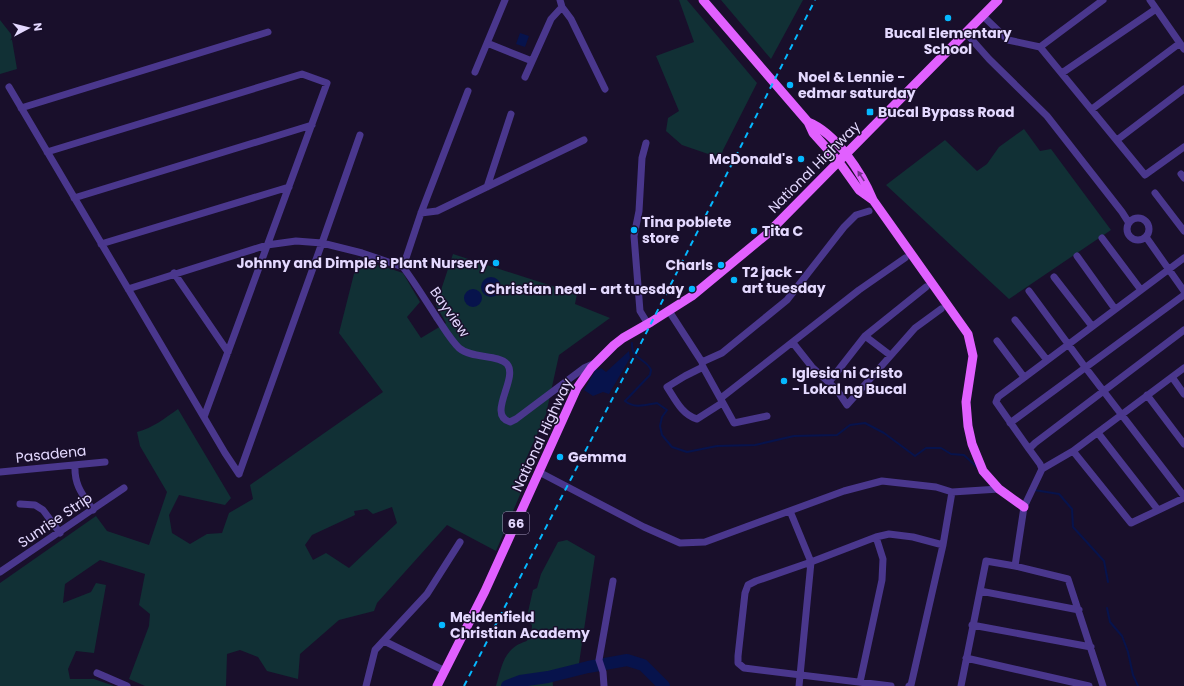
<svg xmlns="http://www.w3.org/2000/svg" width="1184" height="686" viewBox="0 0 1184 686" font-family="Poppins,sans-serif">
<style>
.green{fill:#113035;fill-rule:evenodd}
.water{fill:#07134c}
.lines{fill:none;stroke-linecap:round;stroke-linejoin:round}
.stream{stroke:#07134c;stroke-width:2}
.river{stroke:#07134c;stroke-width:12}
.minor{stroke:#4a378d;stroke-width:7}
.major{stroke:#e160ff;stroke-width:9}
.rail{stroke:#05b8ff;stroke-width:2;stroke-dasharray:6 5;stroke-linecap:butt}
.oneway{fill:#73338a}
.poi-dot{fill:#05b8ff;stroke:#190f2b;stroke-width:1.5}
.labels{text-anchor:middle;stroke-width:3;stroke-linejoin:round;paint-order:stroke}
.shield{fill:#190f2b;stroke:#a79cbf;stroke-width:1}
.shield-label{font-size:13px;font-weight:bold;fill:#e4d9ff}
.poi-label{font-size:14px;font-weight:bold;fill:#e4d9ff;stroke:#190f2b;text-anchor:start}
.street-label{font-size:14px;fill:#e4d9ff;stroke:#190f2b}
</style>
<rect width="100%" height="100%" fill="#190f2b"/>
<path class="green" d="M679,0H687L757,83L723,150L721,157H717L682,145L666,131L668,118L679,111L656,56L694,42Z
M721,0H803L771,59Z
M0,20L11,34L17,69L0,74Z
M1024,129L1040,151L1051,149L1111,230L1009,299L886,185L945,140L977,171L987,164L999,147Z
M453,254L577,294L575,304L610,318L559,355L546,414L515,484L522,490L496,551L447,525L377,603L374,611L339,620L300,654L298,679L267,671L258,657L240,650L227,654L226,686H145L129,679L149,626L150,614L139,605L145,574L100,560L65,584L63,603L91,592L96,583L106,585L94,653L76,651L68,669L70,679H94L114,686H0V583L96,516L107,531L149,545L167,492L140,446L137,432C153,428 165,418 178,409L231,498L225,505L179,495L169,515L172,533L190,544L207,534L222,533L229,513L253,499L250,485L383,392L339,333L358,258L403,273L420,302L407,317L421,338L446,323L436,305ZM392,507L397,523L349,568L326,553L313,560L305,545L312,535L355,515L354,511L367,509L373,514Z
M567,540L595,556L578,670L552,676L553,686H496C500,673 502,658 512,649C524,638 531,647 532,625L528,621V612L533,590L537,588L541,574L558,542Z"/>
<path class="water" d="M520,33L529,36L525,47L516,44Z
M481 287a10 10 0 1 1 20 0a10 10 0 1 1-20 0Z
M464 298a9 9 0 1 1 18 0a9 9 0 1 1-18 0Z
M629,351L630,358L609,394L603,392L593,396L584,390L596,369L599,370L601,368L606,372Z"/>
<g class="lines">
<path class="stream" d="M632,343C631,360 646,358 651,370L650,375L625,401C635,409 645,405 657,403L667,410L662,417L660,426L662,435L672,447L687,452L717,446L755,445L794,436L837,435L850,425L865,423L884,433L915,456L926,448H941L951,454L964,455L978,468
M1034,490L1059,494L1072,509L1073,527L1104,561L1108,582
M1107,608L1110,622L1122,636L1128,652L1133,675L1138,686"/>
<path class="river" d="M507,686L520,681L548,677L588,667L627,660L643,665L664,686"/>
<path class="minor" d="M1150,0L1184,49
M562,7L571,19L605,89
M983,16L1008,40L1040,47L1145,175L1184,147
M966,33L989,59L1047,116L1122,212L1129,223
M487,43L532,61
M1040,47L1103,0
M475,72L505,0
M1062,73L1156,9
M525,77L551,19L562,7L560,0
M9,87L225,453L239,474
M21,108L268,32
M1092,109L1180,43
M1117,140L1184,89
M646,143L642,158L639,211L634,236L640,311L648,324
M47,152L302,74L327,83L204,417
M1181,174L1184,178
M487,187L511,114
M1155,193L1184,231
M74,198L312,125
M421,213L437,211L584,140
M1127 229a11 11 0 1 1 22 0a11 11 0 1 1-22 0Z
M1146,237L1184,291
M1102,238L1141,290
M101,244L289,187
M1077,256L1115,309
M403,267C415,283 426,301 437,318C444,328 450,339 459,348C472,359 498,354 507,364C519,378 486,415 510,422L516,419L584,368L593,364
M403,267L421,213L468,91
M174,273L228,352
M1054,277L1092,326
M128,289L267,245L296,241L322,243L362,253L403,267
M1029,291L1085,367L1184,496
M669,311L702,362L703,367L734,423L767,416
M1015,320L1047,360
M865,336L890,355
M997,341L1024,377
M793,343L812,367L837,390L847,405L915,328L941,309
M702,362L722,353L787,300L844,227L856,215L869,211
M703,367L685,376L667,387C675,399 682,415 697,419L722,403
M1172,377L1184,394
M829,382L865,336L926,287
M1147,395L1184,444
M721,398L859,290L905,258
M1010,423L1184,295
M1098,433L1158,510
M1029,449L996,402L998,397L1184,258
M1073,451L1131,523L1184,498
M75,465C74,485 82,494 93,510
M1042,469L1040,464L1029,449L1035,443L1184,330
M0,472L105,462
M539,472L644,527L680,543L705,542L844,491L882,481L936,487L952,492L999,489
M239,474L322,243L360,135
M20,504L35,505L43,510L60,533
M790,511L811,562L799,686
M1015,566L1024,507L1042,469L1073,451L1184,368
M0,572L124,488
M980,591L1079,610
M972,625L1091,647
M384,641L445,671
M966,658L1089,686
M97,673L127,686
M860,682L882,580L883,559L876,537
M366,686L375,650L427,594L460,542
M604,686L603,672L599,660L613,581
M891,686L744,668L738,663V656L745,593L748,585L756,581L811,562L876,537L889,534L913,537L943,545
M909,686L911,685L943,545L952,492
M961,686L986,561L1015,566L1068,579L1103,686"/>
<path class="major" d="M703,0L808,122L813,133L839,162L859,190L873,200
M808,122C836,133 862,173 873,200L968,334L973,356L966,402L968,426L972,444L983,471L999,489L1024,507
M437,686L485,591L577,388L591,368L614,345L623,338L651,322L692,296L767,234L998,0"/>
<path class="rail" d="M464,686L636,353L815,0"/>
</g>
<defs><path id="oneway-solid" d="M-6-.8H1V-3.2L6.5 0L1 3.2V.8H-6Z"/></defs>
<use class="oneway" href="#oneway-solid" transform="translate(861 176) rotate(-123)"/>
<g class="poi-dot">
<circle cx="948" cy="18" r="4"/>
<circle cx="790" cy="85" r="4"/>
<rect x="866" y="108" width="8" height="8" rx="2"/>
<circle cx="801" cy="159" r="4"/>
<circle cx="634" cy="230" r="4"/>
<circle cx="754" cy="231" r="4"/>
<circle cx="496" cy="263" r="4"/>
<circle cx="721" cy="265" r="4"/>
<circle cx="734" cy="280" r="4"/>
<circle cx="692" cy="289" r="4"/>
<circle cx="784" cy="381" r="4"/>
<circle cx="560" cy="457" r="4"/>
<circle cx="442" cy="625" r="4"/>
</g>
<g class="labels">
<rect class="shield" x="503" y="512" width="26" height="22" rx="3"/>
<g class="shield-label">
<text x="516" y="528">66</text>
</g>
<g class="poi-label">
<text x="948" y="38" text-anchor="middle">Bucal Elementary<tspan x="948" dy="16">School</tspan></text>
<text x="798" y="82">Noel &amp; Lennie -<tspan x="798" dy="16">edmar saturday</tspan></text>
<text x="878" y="117">Bucal Bypass Road</text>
<text x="793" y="164" text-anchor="end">McDonald's</text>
<text x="642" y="227">Tina poblete<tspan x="642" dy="16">store</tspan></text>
<text x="762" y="236">Tita C</text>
<text x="488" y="268" text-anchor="end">Johnny and Dimple's Plant Nursery</text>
<text x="713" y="270" text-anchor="end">Charls</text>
<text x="742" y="277">T2 jack -<tspan x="742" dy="16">art tuesday</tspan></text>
<text x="684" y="294" text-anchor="end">Christian neal - art tuesday</text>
<text x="792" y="378">Iglesia ni Cristo<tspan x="792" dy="16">- Lokal ng Bucal</tspan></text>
<text x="568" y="462">Gemma</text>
<text x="450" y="622">Meldenfield<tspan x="450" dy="16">Christian Academy</tspan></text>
</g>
<g class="street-label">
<text transform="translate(814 167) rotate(-45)" y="5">National Highway</text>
<text transform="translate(450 312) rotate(55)" y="5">Bayview</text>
<text transform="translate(542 435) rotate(-65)" y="5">National Highway</text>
<text transform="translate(51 454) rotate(-6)" y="5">Pasadena</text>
<text transform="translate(55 520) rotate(-34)" y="5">Sunrise Strip</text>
</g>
</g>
<g transform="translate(28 28) rotate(83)" stroke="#190f2b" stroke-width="3" paint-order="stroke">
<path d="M0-3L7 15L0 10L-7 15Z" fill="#e4d9ff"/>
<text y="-6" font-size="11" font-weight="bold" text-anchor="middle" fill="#e4d9ff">N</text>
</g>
</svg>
